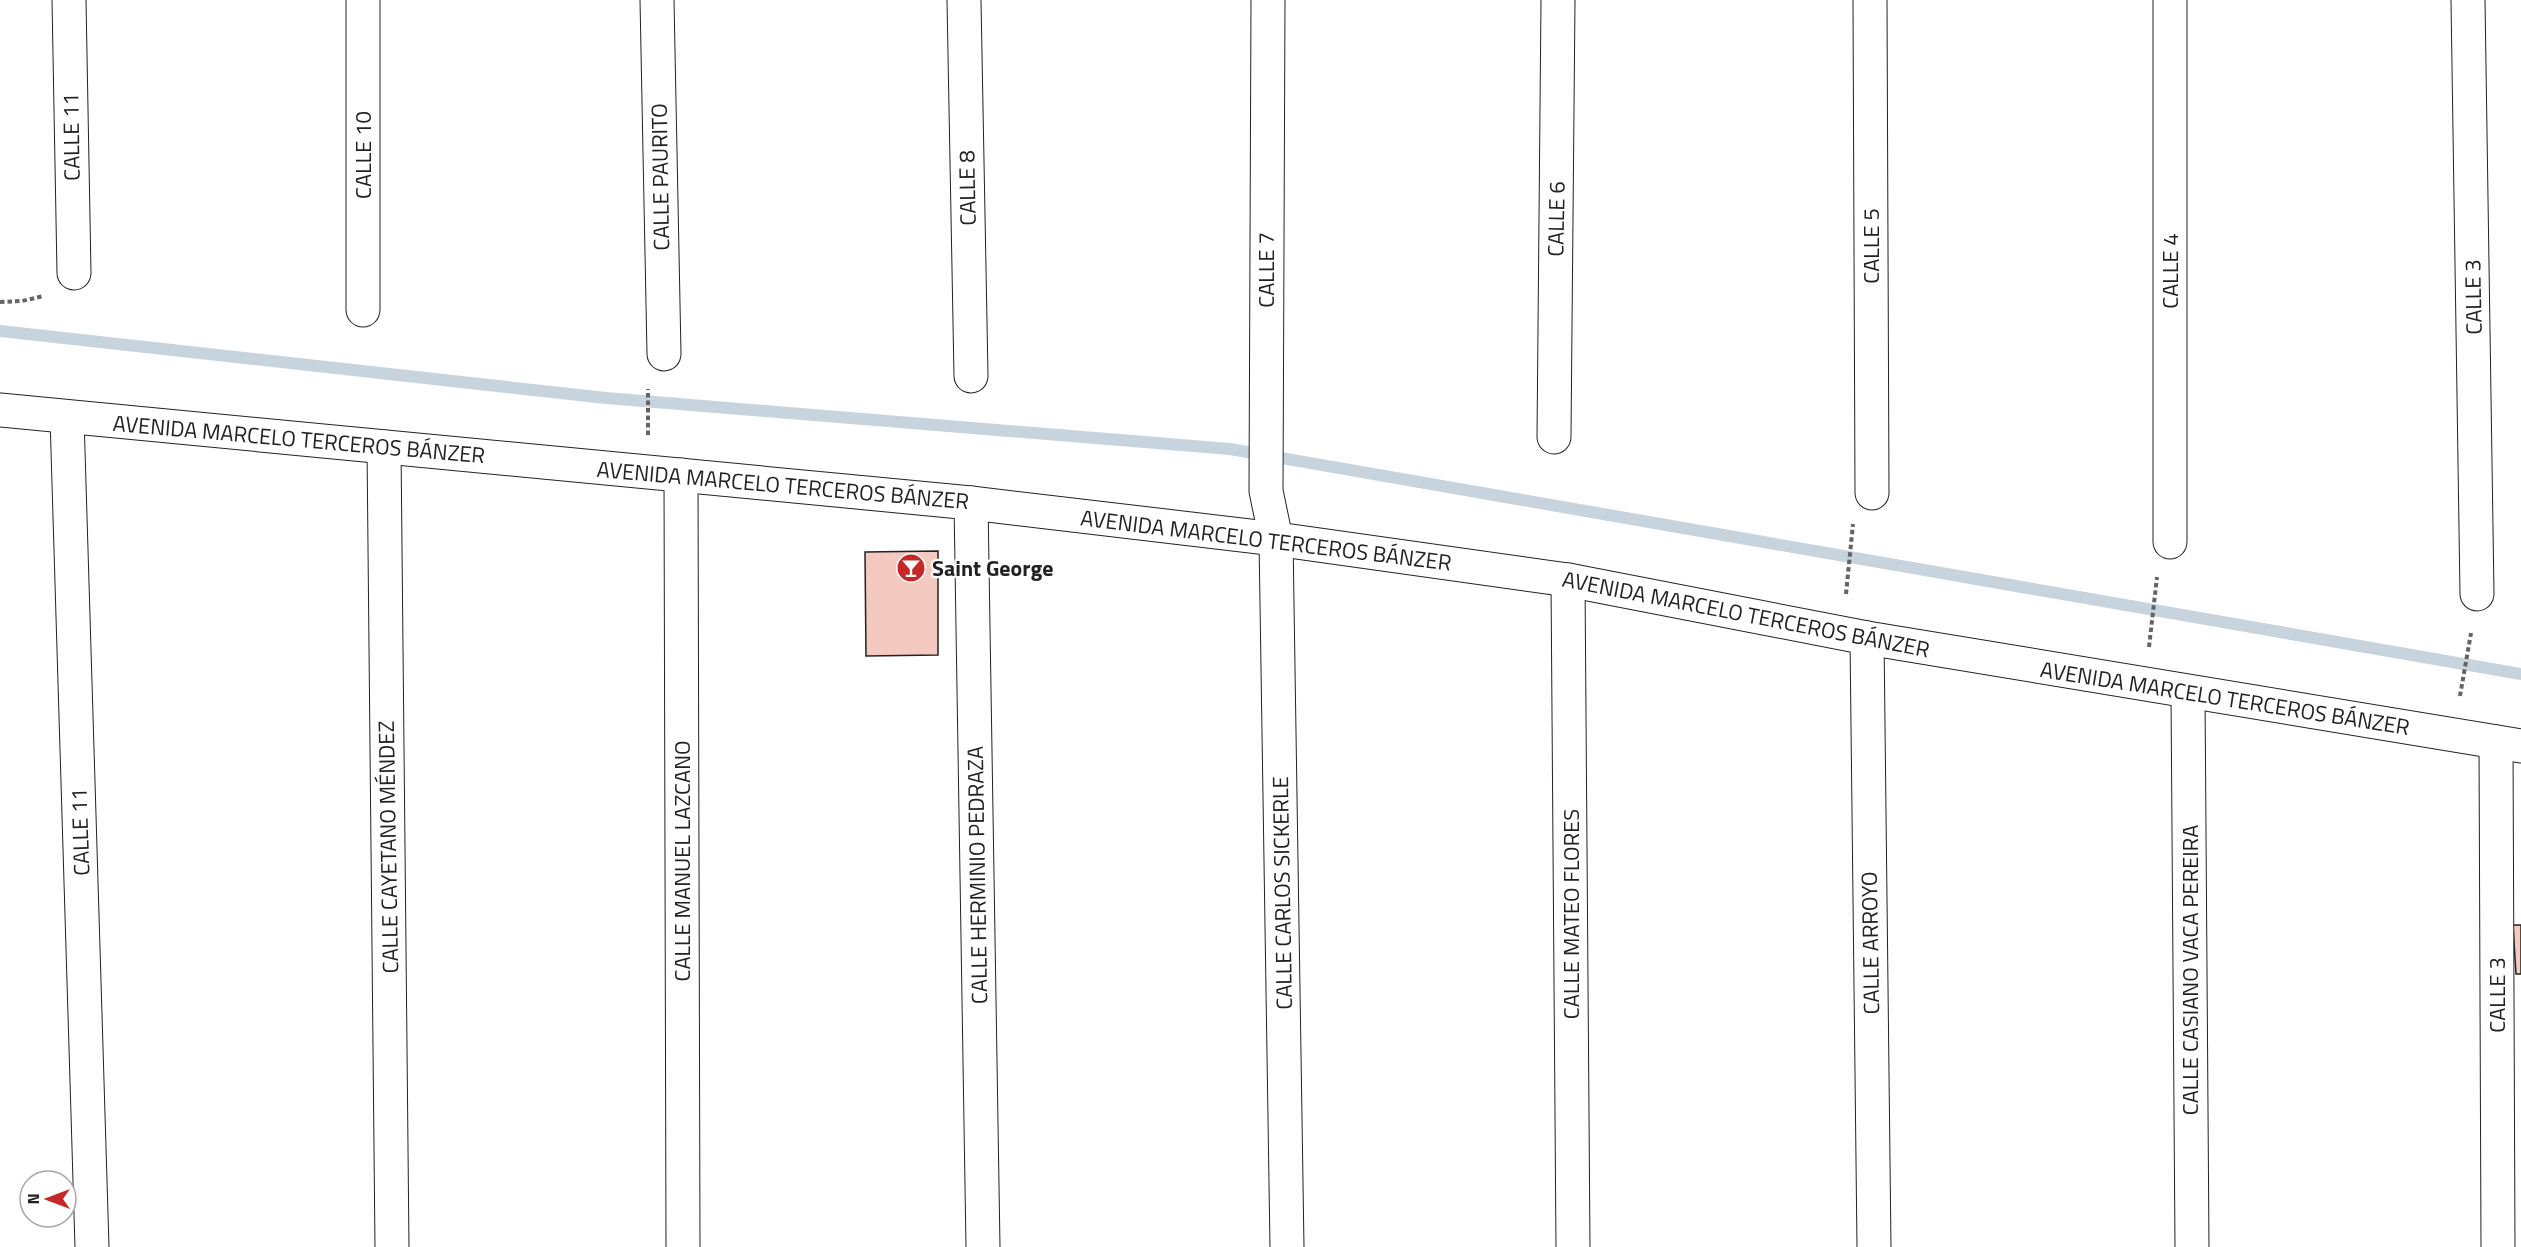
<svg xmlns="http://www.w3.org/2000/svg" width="2521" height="1247" viewBox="0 0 2521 1247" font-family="'Titillium Web',sans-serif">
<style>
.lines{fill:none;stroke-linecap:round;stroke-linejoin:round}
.stream{stroke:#c7d3dd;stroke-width:12}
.building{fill:#f3c9c0;stroke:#222;stroke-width:1.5}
.minor-casing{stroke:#222;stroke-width:35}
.tertiary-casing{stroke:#222;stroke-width:35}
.path{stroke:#646464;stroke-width:4;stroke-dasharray:4.5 3;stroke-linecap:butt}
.minor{stroke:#fff;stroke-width:33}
.tertiary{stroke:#fff;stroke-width:33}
.labels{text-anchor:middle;stroke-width:4.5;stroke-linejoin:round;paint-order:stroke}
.street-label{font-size:22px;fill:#222;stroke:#fff}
.poi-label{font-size:22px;font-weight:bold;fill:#222;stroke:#fff;text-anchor:start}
</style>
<rect width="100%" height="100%" fill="#fff"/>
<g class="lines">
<path class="stream" d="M0,331L606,398L1230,449L2521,674"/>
</g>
<path class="building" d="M938,551V655L866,656L865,552Z
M2513,925H2521V974H2516Z"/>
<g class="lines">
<g class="minor-casing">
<path id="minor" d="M69,0L74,273
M363,0V310
M657,0L664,354
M964,0L971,376
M1268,0L1266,491L1276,539L1287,1247
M1870,0L1872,493
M2170,0V542
M2468,0L2477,594
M67,417L92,1247
M1554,437L1558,0
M384,447L392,1247
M681,475L683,1247
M971,503L983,1247
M1568,580L1573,1247
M1867,638L1874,1247
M2188,693L2192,1247
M2496,742L2498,1247"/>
</g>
<g class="tertiary-casing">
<path id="tertiary" d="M0,410L971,503L1276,539L1568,580L1867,638L2521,746"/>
</g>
<path class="path" d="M0,302L22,301L44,296
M648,435V389
M1846,594L1853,524
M2149,647L2157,577
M2460,696L2471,633"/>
<use href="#minor" class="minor"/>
<use href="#tertiary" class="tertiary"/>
</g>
<defs>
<g id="bar-disc" transform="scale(1.5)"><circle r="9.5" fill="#c62828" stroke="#fff"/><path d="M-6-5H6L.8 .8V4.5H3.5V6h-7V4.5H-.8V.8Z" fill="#fff"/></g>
</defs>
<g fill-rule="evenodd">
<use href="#bar-disc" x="911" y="568"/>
</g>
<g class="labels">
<g class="street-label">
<text transform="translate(71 137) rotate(-91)" y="8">CALLE 11</text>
<text transform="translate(363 155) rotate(-90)" y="8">CALLE 10</text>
<text transform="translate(660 177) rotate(-91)" y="8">CALLE PAURITO</text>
<text transform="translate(967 188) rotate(-91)" y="8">CALLE 8</text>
<text transform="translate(1556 219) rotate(-89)" y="8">CALLE 6</text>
<text transform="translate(1871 246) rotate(-90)" y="8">CALLE 5</text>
<text transform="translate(1266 270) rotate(-90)" y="8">CALLE 7</text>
<text transform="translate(2170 271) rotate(-90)" y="8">CALLE 4</text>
<text transform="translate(2473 297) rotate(-91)" y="8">CALLE 3</text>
<text transform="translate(299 439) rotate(5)" y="8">AVENIDA MARCELO TERCEROS BÁNZER</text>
<text transform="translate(783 485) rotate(5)" y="8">AVENIDA MARCELO TERCEROS BÁNZER</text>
<text transform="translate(1266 540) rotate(7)" y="8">AVENIDA MARCELO TERCEROS BÁNZER</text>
<text transform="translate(1746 614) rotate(11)" y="8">AVENIDA MARCELO TERCEROS BÁNZER</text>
<text transform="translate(2225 698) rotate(9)" y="8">AVENIDA MARCELO TERCEROS BÁNZER</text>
<text transform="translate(80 832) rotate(-92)" y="8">CALLE 11</text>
<text transform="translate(388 847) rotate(-91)" y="8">CALLE CAYETANO MÉNDEZ</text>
<text transform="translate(682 861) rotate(-90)" y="8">CALLE MANUEL LAZCANO</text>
<text transform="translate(977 875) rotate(-91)" y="8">CALLE HERMINIO PEDRAZA</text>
<text transform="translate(1282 893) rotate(-91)" y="8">CALLE CARLOS SICKERLE</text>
<text transform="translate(1571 914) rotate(-90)" y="8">CALLE MATEO FLORES</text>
<text transform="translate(1870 943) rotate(-91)" y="8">CALLE ARROYO</text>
<text transform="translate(2190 970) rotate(-90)" y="8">CALLE CASIANO VACA PEREIRA</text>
<text transform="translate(2497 995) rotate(-90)" y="8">CALLE 3</text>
</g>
<g class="poi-label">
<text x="932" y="576">Saint George</text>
</g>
</g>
<g transform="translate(48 1199) rotate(270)"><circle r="28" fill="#ffffff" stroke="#a7a7a7" stroke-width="1.5"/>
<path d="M0-4.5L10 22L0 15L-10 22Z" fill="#c62828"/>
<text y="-9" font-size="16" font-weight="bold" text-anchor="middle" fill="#222222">N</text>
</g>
</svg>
